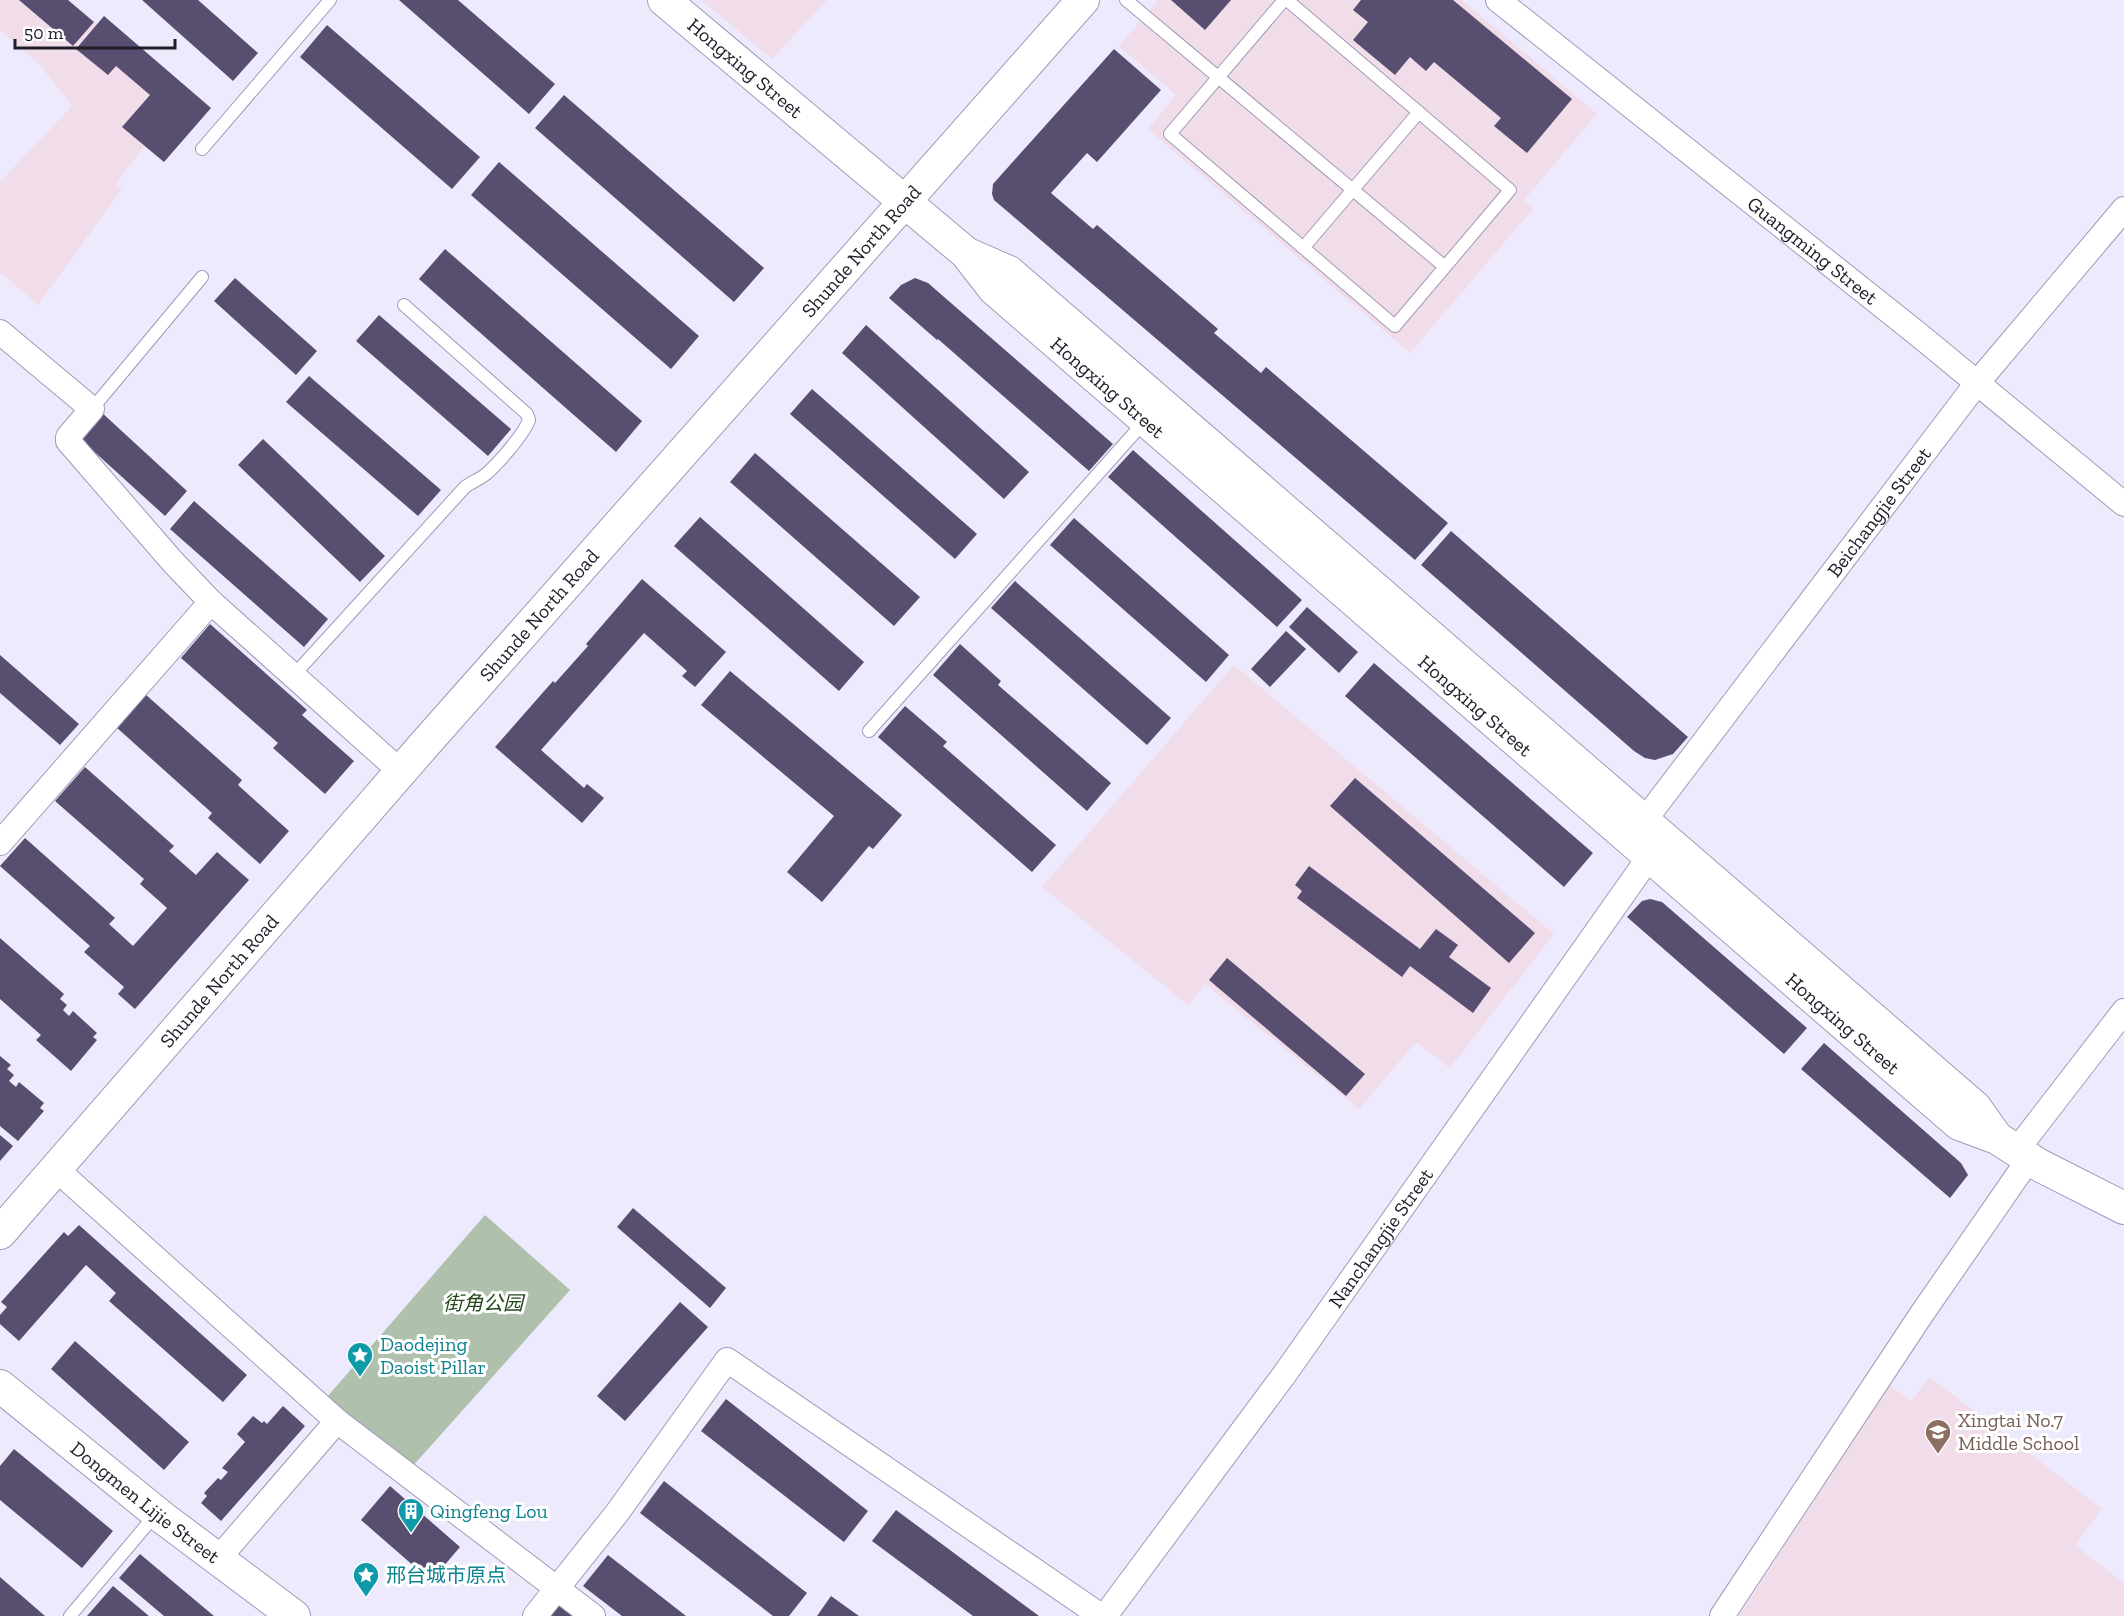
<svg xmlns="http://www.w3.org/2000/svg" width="2124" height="1616" viewBox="0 0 2124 1616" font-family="'Zilla Slab','Noto Sans SC',serif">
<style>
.commercial{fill:#f1dcea}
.green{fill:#afc1ac}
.building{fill:#574e70}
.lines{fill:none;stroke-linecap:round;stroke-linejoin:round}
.service-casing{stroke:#a099b8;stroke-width:14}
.minor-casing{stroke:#a099b8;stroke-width:26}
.tertiary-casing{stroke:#a099b8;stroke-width:34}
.service{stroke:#fff;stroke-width:12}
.minor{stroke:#fff;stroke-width:24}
.tertiary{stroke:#fff;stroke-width:32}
.labels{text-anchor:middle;stroke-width:6;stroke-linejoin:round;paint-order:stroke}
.street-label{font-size:20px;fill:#1f1c28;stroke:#fff}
.park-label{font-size:20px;font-style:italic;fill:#22481a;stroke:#fff}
.culture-label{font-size:20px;fill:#0d838f;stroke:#fff;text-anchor:start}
.education-label{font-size:20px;fill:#785e54;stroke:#fff;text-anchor:start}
</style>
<rect width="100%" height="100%" fill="#eeeafe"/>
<path class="commercial" d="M0,0H68L97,24L211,108L164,162L144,146L116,184L122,189L38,305L0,272V182L72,106L40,65L0,30Z
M701,0H827L772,59Z
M1158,0H1462L1597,114L1524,200L1534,208L1410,353L1148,129L1176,95L1119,46Z
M1234,665L1554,934L1450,1068L1416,1042L1359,1109L1205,984L1188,1005L1042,887Z
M1930,1377L2102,1509L2075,1545L2124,1583V1616H1739L1890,1385L1911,1401Z"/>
<path class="green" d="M485,1215L570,1290L411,1468L327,1397Z"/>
<path class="building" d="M19,0H68L94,22L73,46Z
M142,0H198L258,53L233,81Z
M399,0H458L555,84L529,114Z
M1171,0H1231L1205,30Z
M1361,0H1453L1572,99L1527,153L1494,126L1501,118L1434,62L1426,71L1410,57L1395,75L1353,40L1368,22L1353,10Z
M104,16L211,108L164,162L122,127L150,95L116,66L108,75L76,49Z
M327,25L480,157L452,189L300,57Z
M1114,49L1161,90L1097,162L1087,153L1051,193L1093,229L1097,225L1218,329L1214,333L1261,373L1266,367L1448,523L1415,560L994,200L992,194L993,184Z
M564,95L764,268L734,302L535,128Z
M499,162L699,336L671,369L471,195Z
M445,249L642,421L616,452L419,279Z
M235,278L317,351L296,375L214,301Z
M915,278L928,283L1113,444L1089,471L938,339L937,340L889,298L901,285Z
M379,315L511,429L488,456L356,341Z
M866,325L1029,472L1004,499L842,353Z
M309,376L441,490L418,516L286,402Z
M812,389L977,534L955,559L790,414Z
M100,411L187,491L165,516L77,436Z
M263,439L385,556L360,582L238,465Z
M1133,450L1302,600L1277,627L1108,477Z
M755,453L920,597L894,626L730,482Z
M194,501L328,619L304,647L170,529Z
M700,517L864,662L839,691L674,546Z
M1074,518L1229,655L1206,682L1050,545Z
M1451,531L1688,737L1673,754L1655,760L1645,758L1634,751L1421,565Z
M642,579L726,652L695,687L682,676L687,671L644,633L541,750L584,788L587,784L604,798L582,823L495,747L553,681L555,683L588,646L586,644Z
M1015,581L1171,718L1147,745L991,608Z
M1307,607L1358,652L1339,673L1289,627Z
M210,624L307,710L302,715L354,761L325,794L273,748L278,743L181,658Z
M1286,631L1306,649L1270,687L1251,669Z
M960,644L1001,681L998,685L1111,783L1087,811L933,675Z
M0,655L79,724L60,745L0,693Z
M1374,663L1593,853L1564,887L1345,696Z
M730,671L902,815L873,849L869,846L822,902L787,872L834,816L701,705Z
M145,694L242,780L238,785L289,831L260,864L208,818L212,813L116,727Z
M905,706L947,742L943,746L1056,845L1032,872L878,737Z
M85,767L174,846L169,851L196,875L217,852L249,880L135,1009L118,994L124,987L84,952L90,946L0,866L25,838L115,918L109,924L133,946L167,908L140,884L144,879L55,801Z
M1355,778L1535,933L1509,963L1330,806Z
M1309,866L1420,949L1436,929L1458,945L1449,957L1491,988L1473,1013L1410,966L1402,977L1297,898L1302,891L1295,885Z
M1650,899L1662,902L1807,1028L1784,1054L1627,917L1642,901Z
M0,938L64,994L60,999L67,1005L63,1010L69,1016L73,1011L97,1033L93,1037L97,1040L71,1071L36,1040L41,1035L0,999Z
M1227,958L1365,1074L1346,1096L1209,980Z
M1824,1043L1961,1163L1968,1175L1950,1198L1801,1069Z
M0,1056L11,1065L7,1069L14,1075L9,1081L16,1087L19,1082L44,1103L40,1108L44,1111L18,1141L0,1126Z
M0,1135L13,1146L0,1161Z
M633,1208L726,1288L710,1308L617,1227Z
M79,1225L247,1375L223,1402L109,1301L116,1293L86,1265L19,1341L0,1324V1315L7,1307L1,1302L64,1232L68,1236Z
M680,1302L708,1327L625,1421L597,1396Z
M75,1341L189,1442L164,1470L51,1369Z
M726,1399L868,1511L844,1542L701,1431Z
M283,1406L305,1426L221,1521L201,1503L207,1496L204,1493L218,1478L221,1480L228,1472L222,1468L245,1442L237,1434L253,1416L262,1423L264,1421L267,1424Z
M14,1449L113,1531L82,1568L0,1500V1466Z
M664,1481L807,1593L789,1616H773L640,1513Z
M390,1486L460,1547L431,1581L361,1520Z
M896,1510L1039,1616H973L872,1541Z
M140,1554L214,1616H164L119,1578Z
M608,1555L686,1616H622L583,1586Z
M0,1577L45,1616H0Z
M113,1586L149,1616H87Z
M831,1596L859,1616H817Z
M559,1602L579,1616H549Z"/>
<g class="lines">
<g class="service-casing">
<path id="service" d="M1126,0L1445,267
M1284,0L1170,134L1395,326L1510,190L1287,0
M202,149L330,0
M1303,248L1419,112
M92,409L202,277
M294,675L465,487C472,482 480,479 486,474C498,464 524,434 529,420L527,414L404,305
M869,731L1145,421
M70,1616L156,1514"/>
</g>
<g class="minor-casing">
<g id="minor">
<path id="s1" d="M1498,0L1919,335L2124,504"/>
<path d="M0,332L92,409L68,437V441L172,561L211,602L401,772"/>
<path id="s2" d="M1644,821L1977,383L2124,209"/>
<path d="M0,843L211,602"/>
<path d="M2016,1151L2124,1011"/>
<path d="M56,1169L337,1421L593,1616"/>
<path d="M218,1559L337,1421"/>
<path d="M535,1616L617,1513L727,1360L1101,1616"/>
<path id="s3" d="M1105,1616L1284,1375L1650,856"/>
<path d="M1722,1616L1921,1315L2029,1159"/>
</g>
</g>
<g class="tertiary-casing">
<g id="tertiary">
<path id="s4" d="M664,0L966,253L994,289L1959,1124L1997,1138L2039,1165L2124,1208"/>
<path d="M970,255L1009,272L1975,1107L1997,1138"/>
<path id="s5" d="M0,1233L424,745L1083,0"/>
<path id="s6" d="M0,1386L163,1518L294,1616"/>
</g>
</g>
<use href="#service" class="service"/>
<use href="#minor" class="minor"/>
<use href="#tertiary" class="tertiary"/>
</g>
<defs>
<g id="sight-pin" transform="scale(1.35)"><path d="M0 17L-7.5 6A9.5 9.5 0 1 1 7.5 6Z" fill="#0f9aa8" stroke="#fff"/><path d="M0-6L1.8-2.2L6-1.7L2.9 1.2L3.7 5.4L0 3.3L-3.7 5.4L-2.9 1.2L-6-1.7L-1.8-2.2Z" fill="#fff"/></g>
<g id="school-pin" transform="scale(1.35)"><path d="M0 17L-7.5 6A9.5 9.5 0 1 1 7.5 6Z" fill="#8d6e63" stroke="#fff"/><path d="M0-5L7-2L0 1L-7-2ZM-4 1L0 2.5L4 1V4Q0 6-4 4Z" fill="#fff"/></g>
<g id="building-pin" transform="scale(1.35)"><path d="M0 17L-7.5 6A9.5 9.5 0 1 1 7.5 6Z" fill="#0f9aa8" stroke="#fff"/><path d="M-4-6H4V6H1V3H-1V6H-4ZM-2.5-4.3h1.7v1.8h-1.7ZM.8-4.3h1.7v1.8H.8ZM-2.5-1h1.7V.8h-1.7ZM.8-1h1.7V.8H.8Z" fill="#fff"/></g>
</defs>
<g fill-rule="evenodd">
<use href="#sight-pin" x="360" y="1355"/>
<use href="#school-pin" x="1938" y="1432"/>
<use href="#building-pin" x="411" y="1511"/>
<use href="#sight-pin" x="366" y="1575"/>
</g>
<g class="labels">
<g class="street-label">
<text dy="7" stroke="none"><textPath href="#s4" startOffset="106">Hongxing Street</textPath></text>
<text dy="7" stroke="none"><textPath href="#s1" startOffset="402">Guangming Street</textPath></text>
<text dy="7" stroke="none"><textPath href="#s5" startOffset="1306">Shunde North Road</textPath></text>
<text dy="7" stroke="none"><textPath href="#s4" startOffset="590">Hongxing Street</textPath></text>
<text dy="7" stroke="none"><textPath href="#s2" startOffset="388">Beichangjie Street</textPath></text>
<text dy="7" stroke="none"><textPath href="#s5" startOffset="820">Shunde North Road</textPath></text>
<text dy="7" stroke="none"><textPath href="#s4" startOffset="1076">Hongxing Street</textPath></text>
<text dy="7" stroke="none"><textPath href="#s5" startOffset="334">Shunde North Road</textPath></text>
<text dy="7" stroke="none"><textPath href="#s4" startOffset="1562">Hongxing Street</textPath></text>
<text dy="7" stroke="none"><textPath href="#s3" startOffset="468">Nanchangjie Street</textPath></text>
<text dy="7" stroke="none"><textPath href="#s6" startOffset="186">Dongmen Lijie Street</textPath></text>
</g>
<g class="park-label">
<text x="483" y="1310">街角公园</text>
</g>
<g class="culture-label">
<text x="380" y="1351">Daodejing<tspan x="380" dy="23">Daoist Pillar</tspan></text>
<text x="430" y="1518">Qingfeng Lou</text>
<text x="386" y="1582">邢台城市原点</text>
</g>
<g class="education-label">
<text x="1958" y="1427">Xingtai No.7<tspan x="1958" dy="23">Middle School</tspan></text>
</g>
</g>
<path d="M15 39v9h160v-9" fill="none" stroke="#1f1c28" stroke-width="3"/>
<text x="24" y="39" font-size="18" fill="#1f1c28" stroke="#ffffff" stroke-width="4.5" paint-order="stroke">50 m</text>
</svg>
